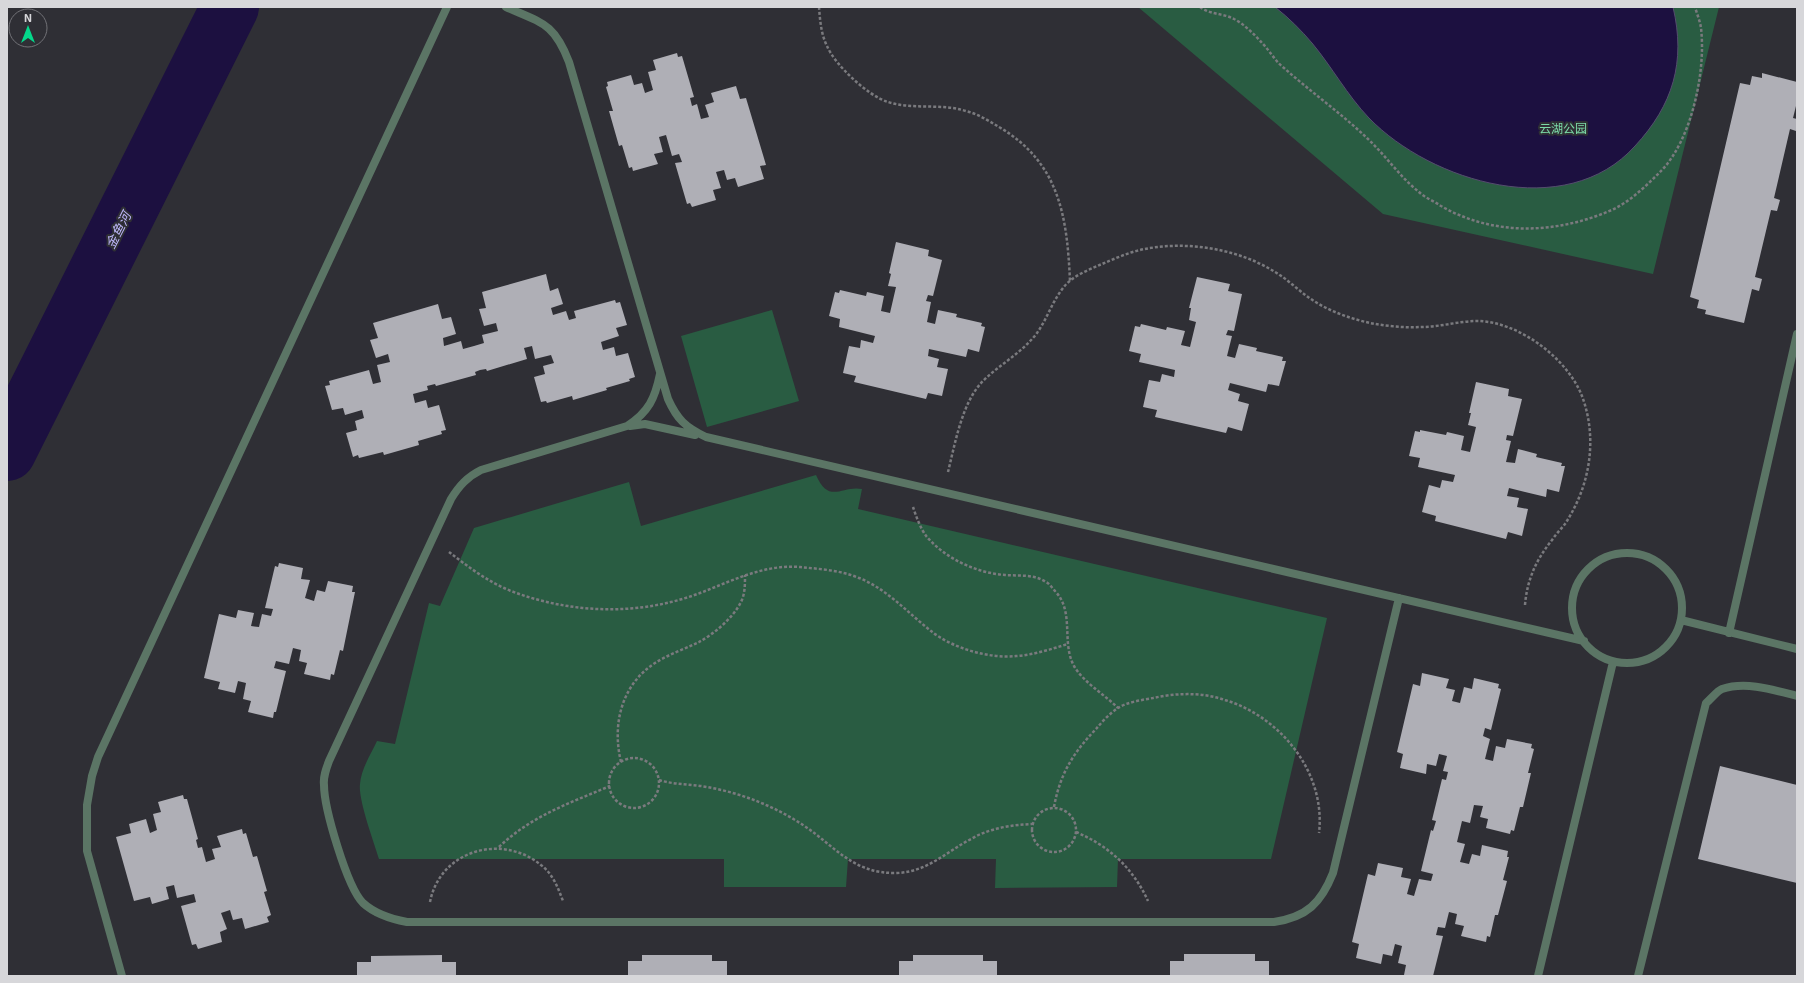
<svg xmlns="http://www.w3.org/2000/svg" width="1804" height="983" viewBox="0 0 1804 983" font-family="'Exo 2','Noto Sans SC',sans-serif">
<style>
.green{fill:#295c42}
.water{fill:#1c1040;stroke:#544c6e}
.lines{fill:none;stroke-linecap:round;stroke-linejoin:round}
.river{stroke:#1c1040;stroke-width:58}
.building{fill:#afafb6}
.path{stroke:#7a7a7e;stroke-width:2.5;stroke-dasharray:3 2;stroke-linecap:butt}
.lane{stroke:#5b7565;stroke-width:8}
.labels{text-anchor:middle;stroke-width:4;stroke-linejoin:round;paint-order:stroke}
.park-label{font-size:12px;fill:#7cdba8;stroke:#2f2f35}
.water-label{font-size:13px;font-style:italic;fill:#beb7fa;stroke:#2f2f35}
</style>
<rect width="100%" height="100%" fill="#2f2f35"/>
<path class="green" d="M1138,7H1719L1653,274L1383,214Z
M772,310L799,401L707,427L681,336Z
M816,475C829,505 842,485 862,489L858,509L1327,618L1271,859H1118L1117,887L995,888L996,859H848L846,887H724V859H379C374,842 358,800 360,784C361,769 371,754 377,741L395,744L429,603L440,606L474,528L629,482L641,526Z"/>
<path class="water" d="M1275,7H1673C1686,62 1673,105 1635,146C1566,223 1431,182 1369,118C1347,95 1332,67 1312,43C1301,30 1289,18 1275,7Z"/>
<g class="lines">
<path class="river" d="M7,452L230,7"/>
</g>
<path class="building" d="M677,53L678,57L682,56L694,97L690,98L692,106L697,104L701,119L709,117L705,105L714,102L711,93L736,86L740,99L746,98L766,165L760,166L764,179L738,187L735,178L727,180L724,170L716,172L721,188L713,190L716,200L692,207L690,203L687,204L675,163L682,162L679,154L672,156L666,135L659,137L663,152L654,154L658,164L633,171L632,167L629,168L622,145L619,146L609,111H613L606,87L608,86L607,82L631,75L634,85L642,83L645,93L653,90L648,72L656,70L653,60Z
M1762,73L1797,82V102L1793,118L1797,119V127L1796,131L1790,129L1774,198L1780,200L1777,211L1771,210L1755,277L1762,279L1759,291L1752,289L1744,323L1705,314L1706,310L1697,308L1699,300L1690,297L1740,83L1750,85L1752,76L1762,78Z
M896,242L929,250L928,256L942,260L933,296L928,295L926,301L931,302L927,322L935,324L938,310L957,314L956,317L982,323L981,326L985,327L979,352L968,349L966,357L929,349L928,356L939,359L937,367L948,369L942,396L928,393L926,399L854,382L856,376L843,373L849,346L860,348L861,340L873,343L875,336L839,327L840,319L829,316L835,292L839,293L840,290L866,296L867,292L884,296L881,311L890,313L896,287L888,286L891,274L889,273Z
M546,274L550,291L558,288L563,304L551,308L553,315L566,311L569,320L576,318L574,311L615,300L616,303L620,302L627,325L616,328L619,336L601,342L603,350L614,347L616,356L628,353L635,377L629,379L630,381L606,388L607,390L573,400L572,396L547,403L546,401L541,402L534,377L545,374L543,366L554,363L551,355L535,359L532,346L524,348L527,359L487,371L486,369L480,370L475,372L476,375L436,386L435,384L427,386L428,390L413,394L415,403L426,400L428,408L439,405L446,430L441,431L442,434L418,441L419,445L384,455L383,452L359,458L358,455L353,457L346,433L357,430L355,421L364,418L362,410L345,415L343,408L332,410L325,386L330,385L329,381L369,370L373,384L381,382L377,365L390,362L388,354L376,358L370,340L378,338L373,323L438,304L442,319L451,317L456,334L443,338L444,346L461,341L463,349L474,346L484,343L482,335L498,331L496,323L484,326L479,309L486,308L482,292Z
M1197,277L1230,284L1228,291L1242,294L1234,331L1228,330L1226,335L1232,336L1227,356L1235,358L1239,344L1257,348L1256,351L1283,357L1282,361H1286L1279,386L1268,384L1266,392L1230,383L1228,390L1240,394L1238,401L1249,404L1242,431L1228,427L1226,433L1155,417L1157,410L1143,407L1149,380L1160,382L1162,374L1174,377L1175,370L1139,362L1141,354L1129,351L1135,326L1140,327L1141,324L1166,330L1167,327L1185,331L1181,345L1190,347L1196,322L1189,320L1191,308H1189Z
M1476,382L1509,389L1508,396L1522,399L1513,436L1507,435L1506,440L1511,441L1506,462L1515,463L1518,449L1537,454L1536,457L1562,463L1561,466H1565L1559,492L1547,489L1546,497L1509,488L1507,496L1519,498L1517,507L1528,509L1522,536L1508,532L1506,539L1435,521L1436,516L1422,512L1429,485L1440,488L1442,480L1453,482L1455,475L1418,467L1420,458L1409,456L1415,431L1420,432V430L1446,435L1447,432L1464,436L1461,450L1470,452L1476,427L1468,425L1471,413H1469Z
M279,563L303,568L301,579L310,580L305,598L314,601L317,590L325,592L328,581L353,586L352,592H355L343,651L340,650L334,675L331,674L330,680L304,674L307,663L299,661L301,650L293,648L289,664L276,661L274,668L286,671L276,712H274L273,718L248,712L251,701L243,699L246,683L238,681L235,693L218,689L220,682L204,678L219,614L236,618L238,610L254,613L251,626L259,627L262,614L271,616L273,609L265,608L275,566L278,567Z
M1422,673L1449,679L1446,688L1455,690L1452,701L1460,703L1464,687L1472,689L1474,678L1499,684L1498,688L1501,689L1491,730L1485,728L1483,736L1490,739L1485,759L1493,761L1496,746L1505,748L1507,739L1532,744L1531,748L1534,749L1528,773H1531L1523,807H1520L1514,831L1511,830L1510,834L1486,828L1488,819L1480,817L1483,806L1474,805L1470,823L1462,821L1457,842L1465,844L1460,862L1469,864L1472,854L1480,856L1482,845L1508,851L1507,857H1509L1503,880L1507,881L1498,915H1495L1490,937L1487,936L1486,942L1461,936L1464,926L1455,924L1457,914L1449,912L1445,928L1438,927L1436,935L1443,936L1433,976H1409L1404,975L1406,965L1398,963L1402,946L1395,944L1392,956L1383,954L1381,964L1356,958L1359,944L1352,942L1368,874L1375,876L1378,863L1403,868L1401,877L1411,879L1407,894L1414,896L1419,879L1431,881L1433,874L1421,871L1431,830L1433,831L1436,821L1432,820L1442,779L1446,780L1448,772L1443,771L1447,756L1439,754L1436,766L1427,764L1426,774L1400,768L1403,754L1397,752L1413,684L1420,686Z
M1720,766L1797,785V883L1698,859Z
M183,795L184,799H187L198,839L196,840L198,848L202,847L206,862L215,859L212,849L221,847L217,836L242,829L243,834L246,833L253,857L257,856L267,891L264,892L271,915L267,917L269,922L245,929L242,918L233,920L230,910L221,913L227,929L220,932L222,942L198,949L196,944L192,945L181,906L196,902L194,894L177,898L174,885L166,887L169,899L152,904L150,897L134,901L116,837L131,833L129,824L146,819L150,833L157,830L153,814L161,812L158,802Z
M1184,954H1255V961H1269V976H1170V961H1184Z
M442,955V962H456V976H357V962H371V956Z
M642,955H712V961H727V976H628V961H642Z
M913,955H983V961H997V976H899V961H913Z"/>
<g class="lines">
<path class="path" d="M819,7C820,20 821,34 827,46C835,65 868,96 888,102C913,110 941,103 966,111C978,114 989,121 999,127C1060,163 1067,217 1070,281
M1200,7C1211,15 1223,13 1234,19C1244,24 1255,35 1262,43C1270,51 1275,61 1284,68C1311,92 1342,114 1368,139C1386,156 1400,177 1419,192C1425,198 1434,201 1441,206C1495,237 1558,234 1614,209C1632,200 1648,184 1662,170C1692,138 1706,71 1701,28C1700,21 1697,14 1695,7
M948,472C955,444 962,402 983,381C1000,364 1022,353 1037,333C1047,319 1052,302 1063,288C1072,276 1088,270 1102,264C1114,259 1127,253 1140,250C1184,240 1237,248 1275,272C1287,279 1297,289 1308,297C1326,310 1348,318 1370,323C1386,326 1404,328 1421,327C1440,327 1459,321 1478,321C1519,322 1567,358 1582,396C1598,439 1590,486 1565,524C1561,529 1556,534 1552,540C1536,560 1527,580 1525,605
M913,507C916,516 921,530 927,537C946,559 977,573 1005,575C1019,576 1034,574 1046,582C1050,584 1052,588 1055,591C1075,612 1061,642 1074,666C1084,683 1104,694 1118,708
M449,552C467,566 488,582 511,591C571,614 640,616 700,593C732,581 764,564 800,567C819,569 840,570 859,578C887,589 908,613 931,631C952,648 989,659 1016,656C1034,655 1051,649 1068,644
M609 783a25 25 0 1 1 50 0a25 25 0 1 1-50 0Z
M621,762C612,725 621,685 655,663C669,654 685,649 699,642C714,634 733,618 741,602C745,594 745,585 745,575
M659,780C675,785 691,784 707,787C741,793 774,806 803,825C836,847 853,874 897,873C927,872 946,852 971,839C990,828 1011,825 1032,824
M1054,807C1060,774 1073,753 1096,729C1102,722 1110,713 1118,708C1127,702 1142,700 1153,698C1176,693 1202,692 1225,700C1281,717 1326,773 1319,833
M1032 830a22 22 0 1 1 44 0a22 22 0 1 1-44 0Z
M1076,832C1109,846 1133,868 1148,901
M499,847C531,816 570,803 610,786
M430,902C440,850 502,833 541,865C553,874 558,888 563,901"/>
<path class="lane" d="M506,7C542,23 554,23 569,62L668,399C677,419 685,427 706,437L1584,641
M660,374C655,398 649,412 627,426L481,470C467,477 459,486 451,499L329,761C326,769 323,777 324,785C324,808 347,887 363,903C375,914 391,919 407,922H1274C1307,917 1321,903 1333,873L1399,598
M630,426L645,424L695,435
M1572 608a55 55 0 1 1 110 0a55 55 0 1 1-110 0Z
M1681,620L1797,649
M1729,633L1797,334
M122,976L87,851V805L92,776L98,757L447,7
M1538,976L1613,662
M1638,976L1706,703C1711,699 1717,691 1722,689C1746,681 1774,690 1797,696"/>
</g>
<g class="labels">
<g class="park-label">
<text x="1563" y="133">云湖公园</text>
</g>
<g class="water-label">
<text transform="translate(118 230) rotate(-63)" y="5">金鱼河</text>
</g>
</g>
<rect width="1804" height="983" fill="none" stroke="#d7d7da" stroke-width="16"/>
<g transform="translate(28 28)"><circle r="19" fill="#2f2f35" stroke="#727277"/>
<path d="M0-3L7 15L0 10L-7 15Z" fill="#04d98b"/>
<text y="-6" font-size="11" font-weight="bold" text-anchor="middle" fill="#d7d7da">N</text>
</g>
</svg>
